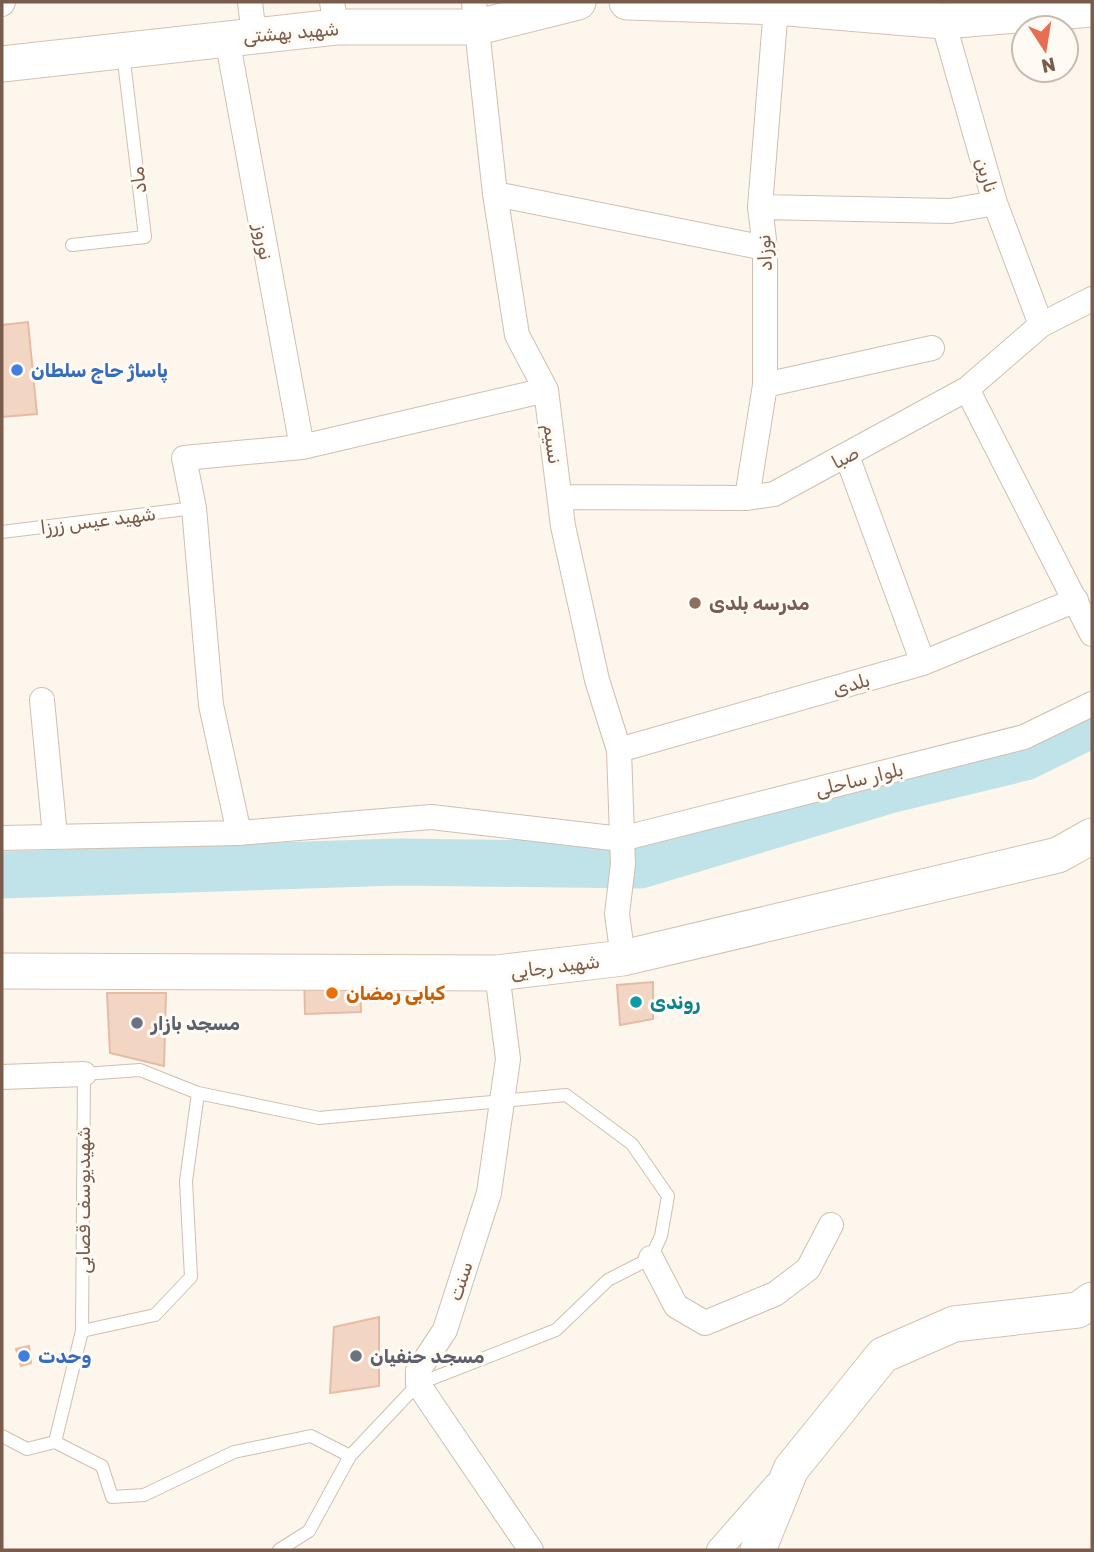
<svg xmlns="http://www.w3.org/2000/svg" width="1094" height="1552" viewBox="0 0 1094 1552" font-family="Rubik,Cairo,sans-serif">
<style>
.lines{fill:none;stroke-linecap:round;stroke-linejoin:round}
.river{stroke:#bfe3e8;stroke-width:47}
.building{fill:#f3d5c3;stroke:#e6bba3;stroke-width:2}
.lane-casing{stroke:#d1beb0;stroke-width:14}
.street-casing{stroke:#d1beb0;stroke-width:26}
.secondary-casing{stroke:#d6c0b0;stroke-width:37}
.lane{stroke:#fff;stroke-width:12}
.street{stroke:#fff;stroke-width:24}
.secondary{stroke:#fff;stroke-width:35}
.shop-dot{fill:#3f7fe0;stroke:#fffaf3;stroke-width:2.5}
.education-dot{fill:#8d6e63;stroke:#fffaf3;stroke-width:2.5}
.food-dot{fill:#e8710a;stroke:#fffaf3;stroke-width:2.5}
.culture-dot{fill:#0f9aa8;stroke:#fffaf3;stroke-width:2.5}
.worship-dot{fill:#6b7280;stroke:#fffaf3;stroke-width:2.5}
.labels{text-anchor:middle;stroke-width:6;stroke-linejoin:round;paint-order:stroke}
.street-label{font-size:19px;fill:#7a5c4d;stroke:#fffaf3}
.shop-label{font-size:19px;font-weight:bold;fill:#366cbe;stroke:#fffaf3;text-anchor:start}
.education-label{font-size:19px;font-weight:bold;fill:#785e54;stroke:#fffaf3;text-anchor:start}
.food-label{font-size:19px;font-weight:bold;fill:#c56008;stroke:#fffaf3;text-anchor:start}
.culture-label{font-size:19px;font-weight:bold;fill:#0d838f;stroke:#fffaf3;text-anchor:start}
.worship-label{font-size:19px;font-weight:bold;fill:#5b616d;stroke:#fffaf3;text-anchor:start}
</style>
<rect width="100%" height="100%" fill="#fdf6ec"/>
<g class="lines">
<path class="river" d="M2,875L398,862L640,865L889,790L1025,757L1092,724"/>
</g>
<path class="building" d="M28,322L37,414L2,417V325Z
M360,972L361,1012L305,1014L304,974Z
M653,982V1019L620,1025L617,985Z
M107,993H166L164,1066L110,1053Z
M379,1317V1386L330,1393L334,1327Z
M29,1346L31,1363L21,1366L16,1349Z"/>
<g class="lines">
<g class="lane-casing">
<path id="lane" d="M72,245L145,237L123,53
M2,532L194,508
M82,1331L155,1315L191,1277L186,1181L198,1093
M2,1436L27,1449L55,1442L102,1466L112,1497L144,1495L234,1452L311,1436L350,1456
M55,1442L82,1331L84,1074L140,1070L198,1093L319,1118L566,1095L632,1144L668,1196L661,1236L651,1258L608,1280L556,1330L418,1384L350,1456L309,1531L279,1550"/>
</g>
<g class="street-casing">
<path id="street" d="M250,2L254,36
M332,2L336,27
M474,2L495,194L517,335L546,390L563,526L597,680L619,750L623,864L617,914L623,958
M2,4L3,2
M943,21L995,203L1041,325
M227,38L302,447
M495,194L765,248
M760,207L950,211L995,203
M765,385L932,348
M967,389L1092,634
M847,456L923,663
M560,497L747,498L774,494L967,389L1041,325L1092,299
M747,498L765,385V248L760,207L776,7
M42,700L55,836
M619,750L923,663L1076,600
M239,833L211,705L194,508L184,458L302,447L546,390
M2,838L239,833L431,817L621,839L1024,737L1092,704
M497,973L508,1059L489,1193L445,1330L418,1371V1384L531,1550
M2,1077L84,1074
M651,1258L676,1306L705,1323L775,1294L808,1269L831,1225
M719,1550L776,1485"/>
</g>
<g class="secondary-casing">
<path id="secondary" d="M627,2L776,7L943,21L1092,9
M2,64L336,27H478L578,2
M2,971L497,973L623,958L1058,855L1092,836
M758,1550L791,1469L883,1355L954,1324L1078,1310L1092,1300"/>
</g>
<use href="#lane" class="lane"/>
<use href="#street" class="street"/>
<use href="#secondary" class="secondary"/>
</g>
<g class="shop-dot">
<circle cx="17" cy="370" r="7"/>
<circle cx="24" cy="1356" r="7"/>
</g>
<circle class="education-dot" cx="695" cy="603" r="7"/>
<circle class="food-dot" cx="332" cy="993" r="7"/>
<circle class="culture-dot" cx="636" cy="1002" r="7"/>
<g class="worship-dot">
<circle cx="137" cy="1023" r="7"/>
<circle cx="356" cy="1356" r="7"/>
</g>
<g class="labels">
<g class="street-label">
<text transform="translate(291 32) rotate(-5)" y="7">شهید بهشتی</text>
<text transform="translate(987 175) rotate(74)" y="7">نارین</text>
<text transform="translate(138 180) rotate(-97)" y="7">ماد</text>
<text transform="translate(264 242) rotate(80)" y="7">نوروز</text>
<text transform="translate(764 253) rotate(-93)" y="7">نوزاد</text>
<text transform="translate(553 444) rotate(82)" y="7">نسیم</text>
<text transform="translate(845 457) rotate(-28)" y="7">صبا</text>
<text transform="translate(98 520) rotate(-7)" y="7">شهید عیس زرزا</text>
<text transform="translate(851 684) rotate(-16)" y="7">بلدی</text>
<text transform="translate(859 779) rotate(-14)" y="7">بلوار ساحلی</text>
<text transform="translate(555 966) rotate(-7)" y="7">شهید رجایی</text>
<text transform="translate(83 1200) rotate(-90)" y="7">شهیدیوسف قصابی</text>
<text transform="translate(460 1281) rotate(-72)" y="7">سنت</text>
</g>
<g class="shop-label">
<text x="31" y="377">پاساژ حاج سلطان</text>
<text x="38" y="1363">وحدت</text>
</g>
<g class="education-label">
<text x="709" y="610">مدرسه بلدی</text>
</g>
<g class="food-label">
<text x="346" y="1000">کبابی رمضان</text>
</g>
<g class="culture-label">
<text x="650" y="1009">روندی</text>
</g>
<g class="worship-label">
<text x="151" y="1030">مسجد بازار</text>
<text x="370" y="1363">مسجد حنفیان</text>
</g>
</g>
<rect width="1094" height="1552" fill="none" stroke="#7a5c4d" stroke-width="7"/>
<g transform="translate(1045 49) rotate(168)"><circle r="33" fill="#fffaf3" stroke="#cabbb1" stroke-width="2"/>
<path d="M0-5L12 26L0 18L-12 26Z" fill="#e76f51"/>
<text y="-10" font-size="19" font-weight="bold" text-anchor="middle" fill="#7a5c4d">N</text>
</g>
</svg>
